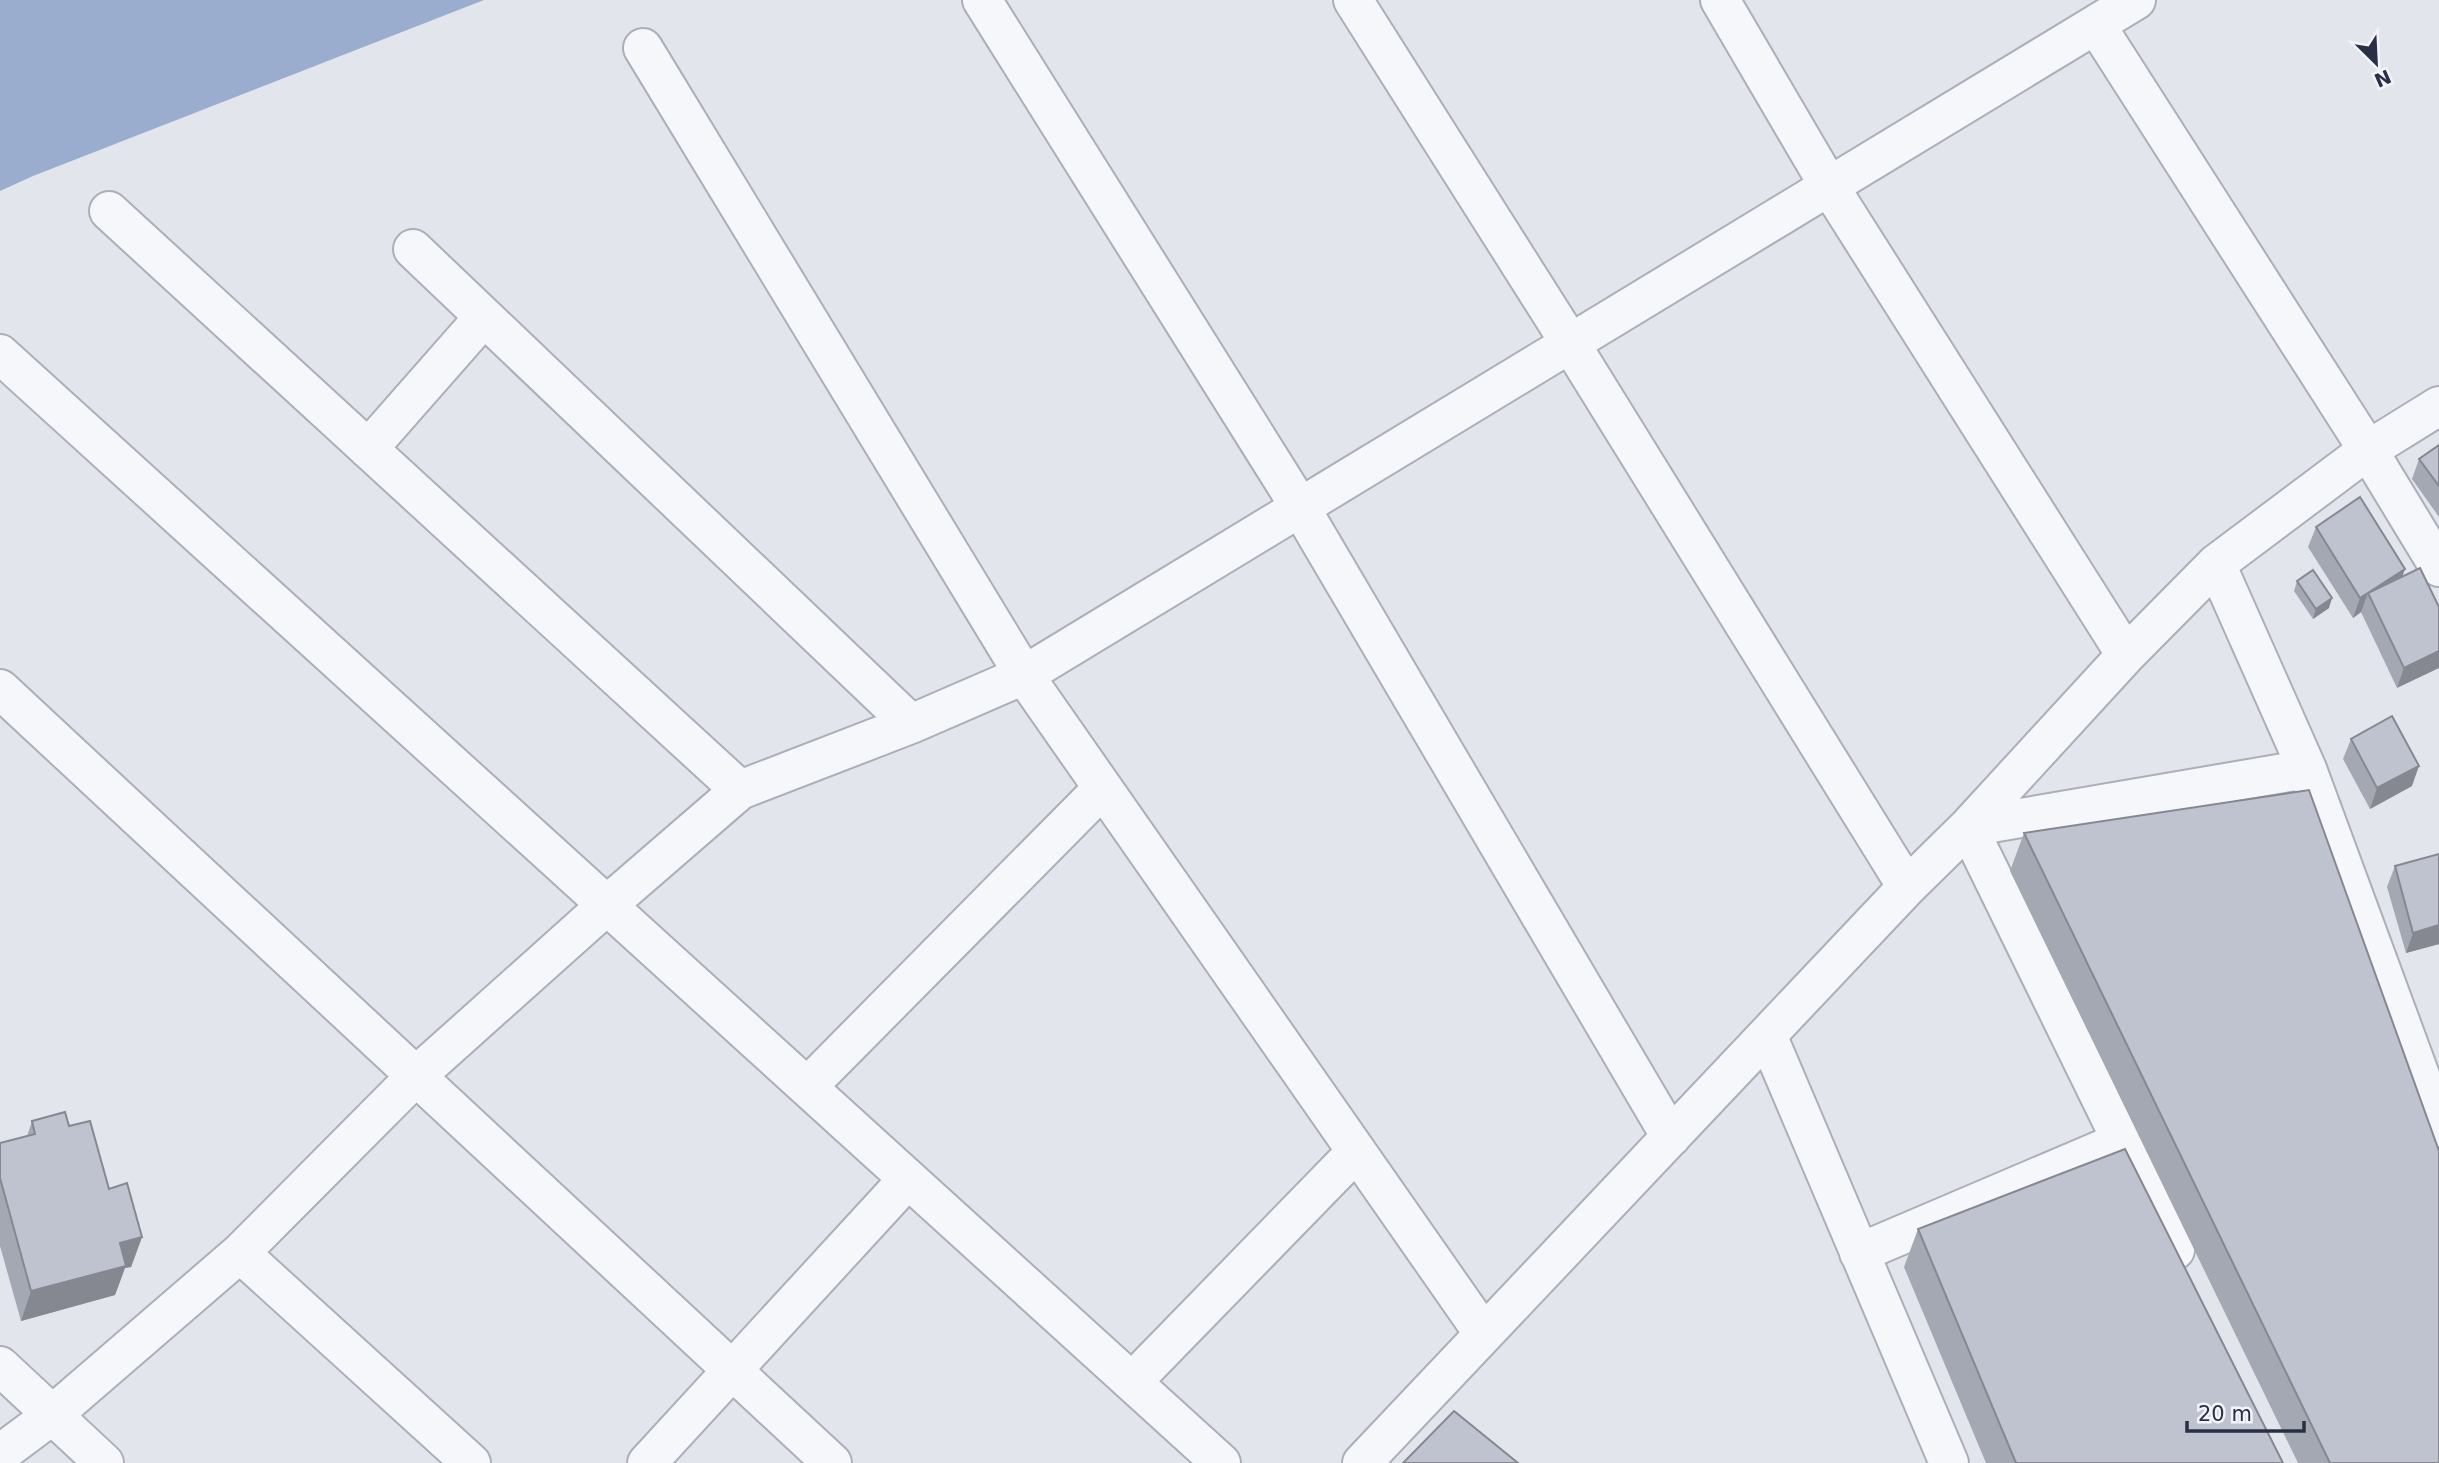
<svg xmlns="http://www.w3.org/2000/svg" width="2439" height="1463" viewBox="0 0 2439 1463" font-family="'DejaVu Sans',sans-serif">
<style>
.water{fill:#9badce}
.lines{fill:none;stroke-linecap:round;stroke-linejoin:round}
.minor-casing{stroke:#abafba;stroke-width:42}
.minor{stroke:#f6f7fa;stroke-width:38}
.wall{fill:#a4a8b2}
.shaded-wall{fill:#868891}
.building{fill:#bfc3cf;stroke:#868891;stroke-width:2}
</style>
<rect width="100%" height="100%" fill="#e3e5ec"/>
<path class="water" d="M0,0H484L33,176L0,191Z"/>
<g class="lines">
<g class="minor-casing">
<path id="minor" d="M982,0L1300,507L1671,1137
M1353,0L1570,343L1907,887
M1720,0L1829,186L2126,655
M2096,25L2368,450L2439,567
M643,48L1024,675L1484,1334
M109,211L740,790
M413,249L911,724
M0,354L1221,1463
M368,449L484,317
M2216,564L2307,769L2439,1127
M0,689L832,1463
M1767,1035L1949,1463
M807,1087L1103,788
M2175,1250L1968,827L2307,769
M240,1253L471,1463
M1859,1253L2122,1141
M0,1366L104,1463
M1132,1382L1356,1152
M0,1454L51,1416L240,1253L416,1076L607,905L740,790L911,724L1024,675L2136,0
M647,1463L908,1179
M1362,1463L1907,887L1968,827L2126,655L2216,564L2368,450L2439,406"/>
</g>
<use href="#minor" class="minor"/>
</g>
<path class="wall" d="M2439,445V517L2412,479L2419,459Z
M2316,527L2402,577L2439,607L2397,688L2361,612L2353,618L2308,547Z
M2297,581L2329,608L2313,619L2294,591Z
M2351,739L2412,786L2370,809L2343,759Z
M2024,833L2439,1463H2298L2010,871Z
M2395,866L2439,944L2406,953L2387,887Z
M32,1121L69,1126L109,1189L142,1237L131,1267L125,1268L115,1295L21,1321L0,1246V1143L27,1136Z
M1918,1229L2283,1463H1986L1904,1267Z"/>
<path class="shaded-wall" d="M2405,569L2398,589L2368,593L2361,612L2353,618L2360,598Z
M2332,598L2329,608L2313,619L2316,609Z
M2439,651V668L2397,688L2404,668Z
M2419,766L2412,786L2370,809L2377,788Z
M2439,925V944L2406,953L2413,933Z
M142,1237L131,1267L125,1268L115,1295L21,1321L31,1291L120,1243Z"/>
<path class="building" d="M2439,445V486L2419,459Z
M2360,497L2405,569L2360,598L2316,527Z
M2420,568L2439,607V651L2404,668L2368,593Z
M2313,570L2332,598L2316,609L2297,581Z
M2392,716L2419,766L2377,788L2351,739Z
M2309,790L2439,1151V1463H2330L2024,833Z
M2439,854V925L2413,933L2395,866Z
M65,1112L69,1126L90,1121L109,1189L127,1183L142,1237L120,1243L126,1266L31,1291L0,1178V1143L35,1134L32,1121Z
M2125,1149L2283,1463H2016L1918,1229Z
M1454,1411L1518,1463H1403Z"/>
<g transform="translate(2376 63) rotate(156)" stroke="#f3f4f9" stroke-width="5" paint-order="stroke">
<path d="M0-5L12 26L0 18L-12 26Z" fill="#293045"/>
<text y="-10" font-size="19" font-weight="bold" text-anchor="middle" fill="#293045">N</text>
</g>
<path d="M2187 1421v10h117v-10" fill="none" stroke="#293045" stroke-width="3.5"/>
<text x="2198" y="1421" font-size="21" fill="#293045" stroke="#f3f4f9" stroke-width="5" paint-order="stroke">20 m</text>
</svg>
